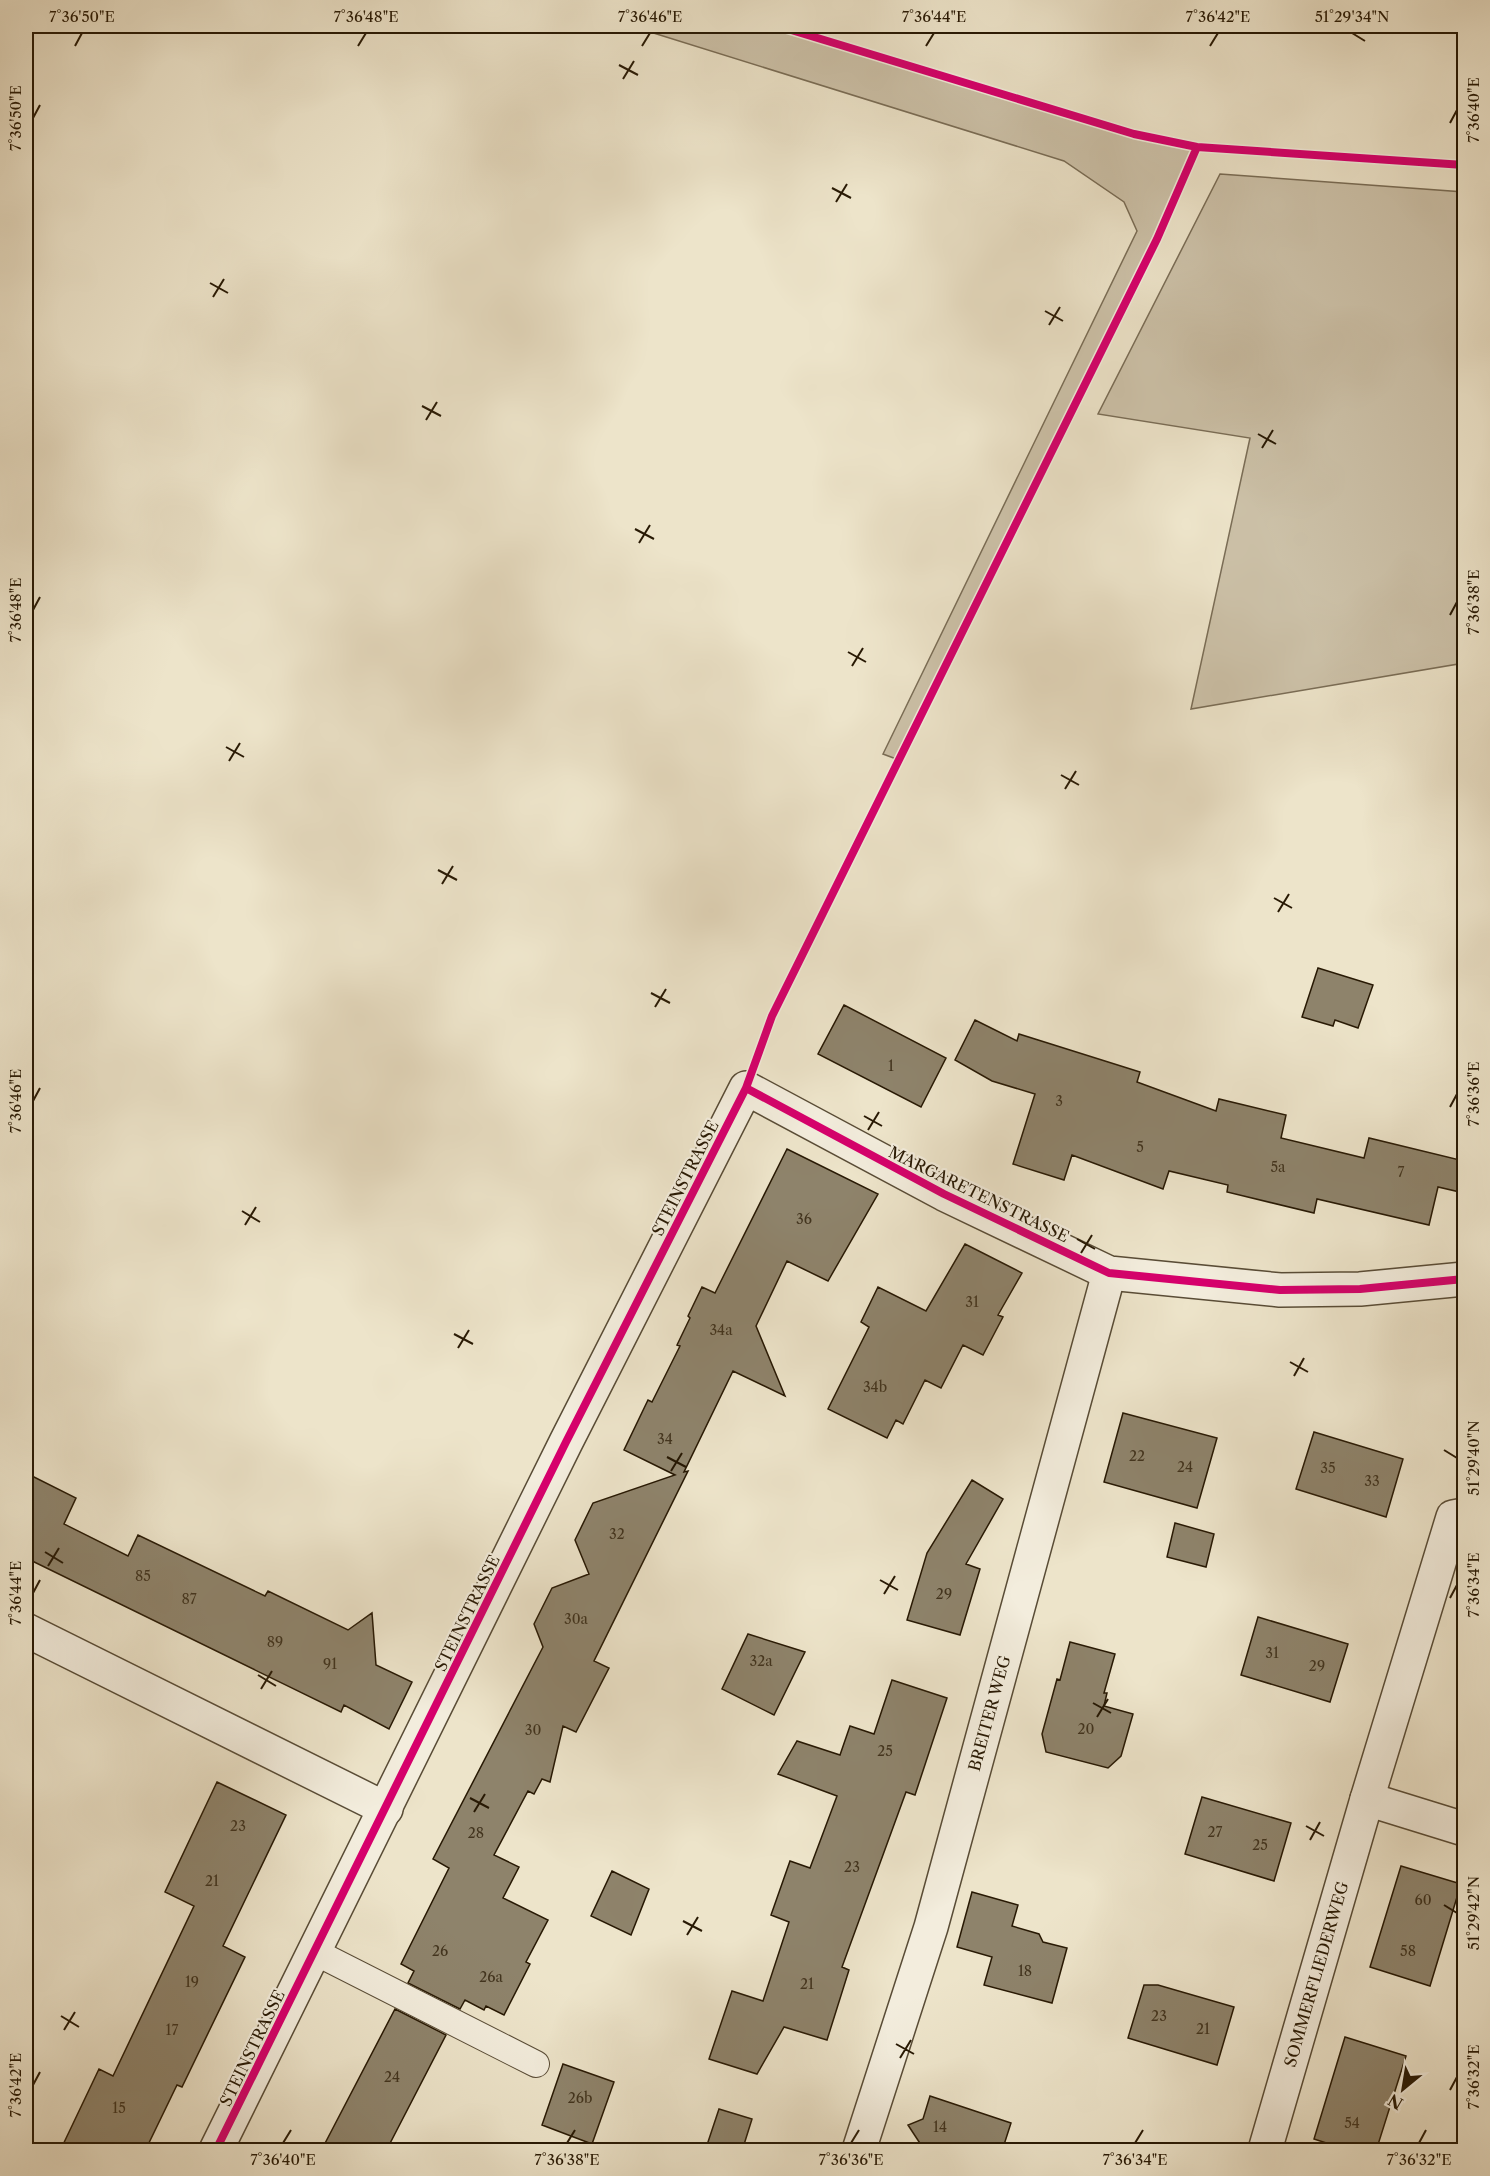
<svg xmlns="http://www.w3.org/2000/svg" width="1490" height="2176" viewBox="0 0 1490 2176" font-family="'Libre Caslon Text',serif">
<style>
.green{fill:#ccc1a8;stroke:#7a6d56;stroke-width:1.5}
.building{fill:#8e836b;stroke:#281904;stroke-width:1.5}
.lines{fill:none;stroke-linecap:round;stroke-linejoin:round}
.lane-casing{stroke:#594c36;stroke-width:28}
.street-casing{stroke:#594c36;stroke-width:36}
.lane{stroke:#f3eddd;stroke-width:26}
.street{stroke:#f3eddd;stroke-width:33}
.cycleway-casing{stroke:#f3eddd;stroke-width:11}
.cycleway{stroke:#d6006c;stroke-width:8}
.ticks{fill:none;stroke:#281904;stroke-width:2}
.labels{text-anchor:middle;stroke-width:4.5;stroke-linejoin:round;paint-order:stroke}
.number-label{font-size:14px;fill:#42341e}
.street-label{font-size:16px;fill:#281904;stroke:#f3eddd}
.neatline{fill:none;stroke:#281904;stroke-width:2}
.ticks-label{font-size:15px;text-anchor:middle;fill:#281904}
</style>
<rect width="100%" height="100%" fill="#ede4ca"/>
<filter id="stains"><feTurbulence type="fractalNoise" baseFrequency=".00333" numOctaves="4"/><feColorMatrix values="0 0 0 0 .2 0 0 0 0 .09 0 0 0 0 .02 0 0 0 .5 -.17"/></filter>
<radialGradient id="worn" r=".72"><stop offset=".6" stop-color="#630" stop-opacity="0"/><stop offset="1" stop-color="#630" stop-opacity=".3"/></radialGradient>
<path class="green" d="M631,26H778L1134,134L1197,147L899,760L883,754L1137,231L1124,202L1064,161Z
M1220,174L1464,192V663L1191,709L1250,438L1098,414Z"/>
<path class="building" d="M1318,968L1373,985L1358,1028L1335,1020L1333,1026L1302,1017Z
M844,1005L946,1058L921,1107L818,1054Z
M975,1020L1017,1041L1019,1034L1140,1072L1137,1082L1216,1111L1219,1099L1286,1115L1281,1138L1364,1158L1369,1138L1464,1161V1193L1438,1187L1429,1225L1317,1199L1314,1213L1227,1192L1228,1185L1169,1171L1163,1189L1072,1155L1064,1180L1013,1164L1035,1094L992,1081L955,1060Z
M787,1149L878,1194L828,1281L787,1261L756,1326L785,1396L733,1371L684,1472L688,1471L594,1661L609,1668L576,1732L563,1726L550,1782L542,1779L534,1794L528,1791L494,1855L519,1867L503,1898L548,1920L526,1962L530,1964L504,2015L486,2006L484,2010L465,2000L460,2009L408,1983L414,1971L401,1964L449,1868L433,1859L543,1647L534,1624L552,1588L589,1574L575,1540L593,1503L675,1475L624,1450L648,1400L652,1402L680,1346L677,1345L690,1318L688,1316L702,1287L715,1293Z
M965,1244L1022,1273L998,1315L1003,1317L983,1355L963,1345L941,1388L925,1380L903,1424L896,1420L887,1438L828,1409L869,1327L861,1322L878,1287L926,1311Z
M1123,1413L1217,1438L1197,1508L1104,1482Z
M1314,1432L1403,1459L1386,1517L1296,1489Z
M26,1473L76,1498L64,1524L128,1556L138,1535L265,1596L268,1591L348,1630L372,1613L376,1665L412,1682L389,1729L344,1705L341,1712L26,1558Z
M972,1480L1003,1499L966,1564L980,1569L960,1635L907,1620L927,1553Z
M1175,1523L1214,1534L1206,1567L1167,1557Z
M1258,1617L1348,1644L1330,1702L1241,1675Z
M748,1634L805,1652L774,1715L722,1689Z
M1070,1642L1115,1654L1104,1693H1107L1104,1706L1133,1714L1121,1756L1108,1768L1046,1752L1042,1734L1057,1679L1060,1680Z
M892,1680L947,1698L915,1795L906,1792L842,1967L849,1970L827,2040L784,2027L757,2074L709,2059L732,1991L763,2001L789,1922L771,1915L790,1861L810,1868L837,1796L778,1774L797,1741L840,1755L850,1726L874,1734Z
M217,1782L286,1815L223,1946L245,1957L182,2087L177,2085L145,2151H60L99,2069L113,2076L194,1906L165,1892Z
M1202,1797L1291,1823L1274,1881L1185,1854Z
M1401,1866L1461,1884L1430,1986L1370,1967Z
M612,1871L649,1889L631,1935L591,1916Z
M972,1892L1018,1905L1012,1926L1039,1934L1043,1942L1067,1948L1052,2003L984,1985L992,1957L957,1947Z
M1144,1985H1158L1234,2007L1217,2065L1128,2038Z
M395,2009L446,2035L386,2151H321Z
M1345,2037L1406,2056L1376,2151H1351L1314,2139Z
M563,2064L614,2082L592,2144L542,2125Z
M930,2096L1011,2123L1002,2151H925L908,2125L923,2119Z
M719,2109L752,2119L742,2151H705Z"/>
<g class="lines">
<g class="lane-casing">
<path id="lane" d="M315,1952L536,2064"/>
</g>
<g class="street-casing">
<g id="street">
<path d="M26,1630L386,1809"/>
<path d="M1367,1799L1464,1829"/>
<path d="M216,2150L566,1442L746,1088L944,1194L1109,1273L1280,1290L1360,1289L1464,1279"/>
<path id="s1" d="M859,2150L931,1927L1109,1273"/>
<path id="s2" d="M1265,2150L1367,1799L1453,1517L1464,1515"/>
</g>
</g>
<use href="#lane" class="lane"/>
<use href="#street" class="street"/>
<g class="cycleway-casing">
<path id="cycleway" d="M778,26L1134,134L1197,147L1464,165
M746,1088L944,1194L1109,1273L1280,1290L1360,1289L1464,1279
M216,2150L566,1442L746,1088L772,1016L1157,239L1197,147"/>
</g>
<use href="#cycleway" class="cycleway"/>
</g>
<path class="ticks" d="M1352,33L1365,41M75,46L82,33M358,46L366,33M642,46L650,33M926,46L934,33M1210,46L1218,33M619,65L638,75M623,79L634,61M33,118L40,105M1450,123L1457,110M832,188L851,198M836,202L847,184M210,283L228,293M213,297L224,279M1045,311L1063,321M1049,325L1060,307M422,406L441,416M426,420L437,402M1258,434L1276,444M1262,448L1273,430M635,529L654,539M639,543L650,525M33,610L40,597M1450,615L1457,602M848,652L866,662M852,666L863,648M226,747L244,757M229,761L240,743M1061,775L1079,785M1065,789L1076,771M438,870L457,880M442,884L453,866M1274,898L1292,908M1278,912L1289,894M651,993L670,1003M655,1007L666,989M33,1101L40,1088M1450,1107L1457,1094M864,1116L882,1126M868,1130L879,1112M242,1211L260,1222M245,1225L256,1207M1077,1239L1095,1249M1081,1253L1092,1235M454,1334L473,1344M458,1348L469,1330M1290,1362L1308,1372M1294,1376L1304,1358M1444,1450L1457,1458M667,1457L686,1467M671,1471L682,1453M45,1552L63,1563M48,1566L59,1548M880,1580L898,1590M33,1593L40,1580M884,1594L895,1576M1450,1598L1457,1585M258,1675L276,1686M261,1689L272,1671M1093,1703L1111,1713M1097,1717L1108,1699M470,1798L489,1808M474,1812L485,1794M1306,1826L1324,1836M1310,1840L1320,1822M1444,1905L1457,1913M683,1921L702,1931M687,1935L698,1917M61,2016L79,2027M64,2030L75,2012M896,2044L914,2054M900,2058L911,2040M33,2085L40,2072M1450,2090L1457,2077M283,2143L291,2130M567,2143L575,2130M851,2143L859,2130M1135,2143L1143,2130M1419,2143L1426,2130"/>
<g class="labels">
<g class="number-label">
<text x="891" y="1071">1</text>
<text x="1059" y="1106">3</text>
<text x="1140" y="1152">5</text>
<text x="1278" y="1172">5a</text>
<text x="1401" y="1177">7</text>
<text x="804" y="1224">36</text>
<text x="972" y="1307">31</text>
<text x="721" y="1335">34a</text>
<text x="875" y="1392">34b</text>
<text x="665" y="1444">34</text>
<text x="1137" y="1461">22</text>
<text x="1185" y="1472">24</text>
<text x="1328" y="1473">35</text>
<text x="1372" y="1486">33</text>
<text x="617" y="1539">32</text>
<text x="143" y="1581">85</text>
<text x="944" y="1599">29</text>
<text x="189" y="1604">87</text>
<text x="576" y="1624">30a</text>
<text x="275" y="1647">89</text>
<text x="1272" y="1658">31</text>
<text x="761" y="1666">32a</text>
<text x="330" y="1669">91</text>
<text x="1317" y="1671">29</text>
<text x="1086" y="1734">20</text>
<text x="533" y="1735">30</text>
<text x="885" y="1756">25</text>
<text x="238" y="1831">23</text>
<text x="1215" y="1837">27</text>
<text x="476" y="1838">28</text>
<text x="1260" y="1850">25</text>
<text x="852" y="1872">23</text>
<text x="212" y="1886">21</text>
<text x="1423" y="1905">60</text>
<text x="440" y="1956">26</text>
<text x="1408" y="1956">58</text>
<text x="1025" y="1976">18</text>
<text x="491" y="1982">26a</text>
<text x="192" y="1987">19</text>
<text x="807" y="1989">21</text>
<text x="1159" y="2021">23</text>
<text x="1203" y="2034">21</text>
<text x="172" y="2035">17</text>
<text x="392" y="2082">24</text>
<text x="580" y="2103">26b</text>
<text x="119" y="2113">15</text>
<text x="1352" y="2128">54</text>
<text x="940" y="2132">14</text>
</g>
<g class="street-label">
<text transform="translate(685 1178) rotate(-63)" y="6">STEINSTRASSE</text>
<text transform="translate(979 1194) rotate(26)" y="6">MARGARETENSTRASSE</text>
<text transform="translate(467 1613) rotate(-64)" y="6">STEINSTRASSE</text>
<text dy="6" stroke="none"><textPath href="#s1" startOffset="456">BREITER WEG</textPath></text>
<text dy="6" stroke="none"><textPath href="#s2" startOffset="183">SOMMERFLIEDERWEG</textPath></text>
<text transform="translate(252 2048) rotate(-64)" y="6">STEINSTRASSE</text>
</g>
</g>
<rect width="1490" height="2176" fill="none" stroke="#ede4ca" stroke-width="66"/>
<g transform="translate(1403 2089) rotate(210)" stroke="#f3eddd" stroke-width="4.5" paint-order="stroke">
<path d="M0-4.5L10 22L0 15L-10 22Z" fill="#281904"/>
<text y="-9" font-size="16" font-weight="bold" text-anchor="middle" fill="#281904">N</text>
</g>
<rect x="33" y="33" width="1424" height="2110" class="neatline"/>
<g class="ticks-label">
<text x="82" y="22">7°36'50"E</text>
<text x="366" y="22">7°36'48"E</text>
<text x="650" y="22">7°36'46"E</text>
<text x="934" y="22">7°36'44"E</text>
<text x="1218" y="22">7°36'42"E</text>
<text x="1352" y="22">51°29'34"N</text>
<text transform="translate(1474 110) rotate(-90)" y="5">7°36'40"E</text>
<text transform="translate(16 118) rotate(-90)" y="5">7°36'50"E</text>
<text transform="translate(1474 602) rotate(-90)" y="5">7°36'38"E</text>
<text transform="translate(16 610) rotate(-90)" y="5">7°36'48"E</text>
<text transform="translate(1474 1094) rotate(-90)" y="5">7°36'36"E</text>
<text transform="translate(16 1101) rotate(-90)" y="5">7°36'46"E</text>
<text transform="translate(1474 1458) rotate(-90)" y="5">51°29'40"N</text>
<text transform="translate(1474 1585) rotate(-90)" y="5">7°36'34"E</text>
<text transform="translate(16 1593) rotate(-90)" y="5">7°36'44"E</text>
<text transform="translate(1474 1913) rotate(-90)" y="5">51°29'42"N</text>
<text transform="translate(1474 2077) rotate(-90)" y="5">7°36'32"E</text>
<text transform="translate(16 2085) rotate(-90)" y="5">7°36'42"E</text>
<text x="283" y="2165">7°36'40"E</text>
<text x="567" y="2165">7°36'38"E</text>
<text x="851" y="2165">7°36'36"E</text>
<text x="1135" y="2165">7°36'34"E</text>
<text x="1419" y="2165">7°36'32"E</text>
</g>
<rect width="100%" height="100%" filter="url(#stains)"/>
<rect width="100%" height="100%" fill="url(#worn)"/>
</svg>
